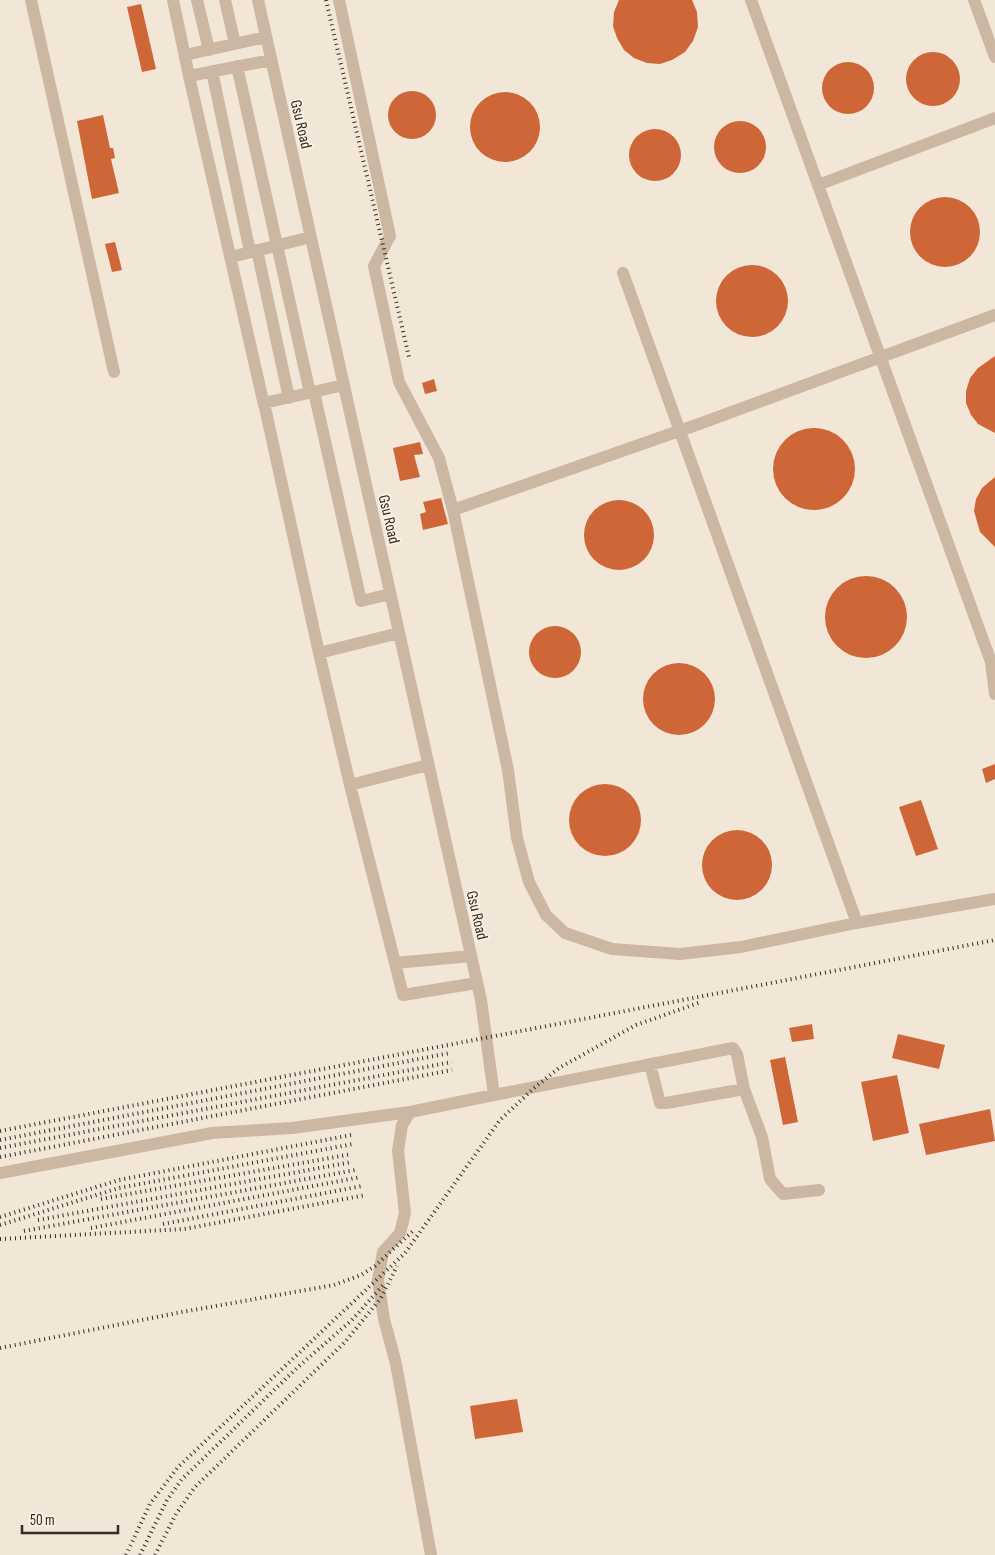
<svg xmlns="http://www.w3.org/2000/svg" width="995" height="1555" viewBox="0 0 995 1555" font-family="'Sofia Sans Condensed',sans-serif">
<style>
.building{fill:#ce6638}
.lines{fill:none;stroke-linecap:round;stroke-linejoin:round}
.minor{stroke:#cbb7a2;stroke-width:12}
.rail{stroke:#352b25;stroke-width:4;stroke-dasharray:1 4;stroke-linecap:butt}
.labels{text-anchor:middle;stroke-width:4;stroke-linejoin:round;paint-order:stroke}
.street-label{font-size:16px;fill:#352b25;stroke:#faf1e3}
</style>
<rect width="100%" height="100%" fill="#f2e7d6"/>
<path class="building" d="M619,0H692L697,12L698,27L693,41L685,52L672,60L660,64L647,63L634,58L624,50L617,38L613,26L614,12Z
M141,4L156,69L142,72L127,7Z
M906 79a27 27 0 1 1 54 0a27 27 0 1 1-54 0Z
M822 88a26 26 0 1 1 52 0a26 26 0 1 1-52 0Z
M388 115a24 24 0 1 1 48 0a24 24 0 1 1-48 0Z
M470 127a35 35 0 1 1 70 0a35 35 0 1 1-70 0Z
M103,115L110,148H113L115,158L111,159L119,193L92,199L77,121Z
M714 147a26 26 0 1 1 52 0a26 26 0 1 1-52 0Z
M629 155a26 26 0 1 1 52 0a26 26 0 1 1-52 0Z
M910 232a35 35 0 1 1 70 0a35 35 0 1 1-70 0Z
M115,242L122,270L112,272L105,244Z
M716 301a36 36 0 1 1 72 0a36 36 0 1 1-72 0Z
M995,356V433L978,424L971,415L966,403V391L970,378L978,368Z
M434,379L437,391L425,394L422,383Z
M773 469a41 41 0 1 1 82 0a41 41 0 1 1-82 0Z
M420,442L423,454L414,455L420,477L400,481L393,448Z
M995,477V547L980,532L974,511L976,499L982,488Z
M441,498L448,524L423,530L420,514L426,512L423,502Z
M584 535a35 35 0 1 1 70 0a35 35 0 1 1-70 0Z
M825 617a41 41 0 1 1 82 0a41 41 0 1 1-82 0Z
M529 652a26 26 0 1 1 52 0a26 26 0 1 1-52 0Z
M643 699a36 36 0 1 1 72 0a36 36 0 1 1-72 0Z
M995,764V779L986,783L982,769Z
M569 820a36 36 0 1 1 72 0a36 36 0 1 1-72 0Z
M921,800L938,849L916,856L899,807Z
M702 865a35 35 0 1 1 70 0a35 35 0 1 1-70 0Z
M812,1024L814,1039L792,1042L789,1028Z
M898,1034L945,1045L939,1069L892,1058Z
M785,1057L798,1122L783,1125L770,1060Z
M897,1075L909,1133L873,1141L861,1082Z
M990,1109L995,1141L926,1155L919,1124Z
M517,1399L523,1432L475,1439L470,1406Z"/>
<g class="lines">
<path class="minor" d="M31,0L114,372
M173,0L189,76L271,60
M197,0L209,50
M225,0L235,44
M258,0L481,1000L494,1095L410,1112L402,1125L398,1151L405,1213L400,1233L383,1252L378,1280L384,1319L396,1364L431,1555
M339,0L390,236L374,266L399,382L439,458L453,510L508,770L517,838L529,882L546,915L565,933L612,949L680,954L741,947L856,923L995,899
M751,0L818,185
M974,0L995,57
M185,55L266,37
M237,66L310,393
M212,71L250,252
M189,76L264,405
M995,118L818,185L991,662L995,694
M257,250L289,398
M231,257L311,237
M623,273L857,923
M314,392L361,601L390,594
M453,510L699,424L995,315
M319,653L264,403L344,385
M428,765L350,785L395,963L471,956
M350,785L319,653L399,633
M395,963L403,995L477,983
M650,1064L660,1103H666L744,1089
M494,1095L733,1048L737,1054L744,1089L762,1137L770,1179L783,1194L819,1190
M0,1173L212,1133L292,1128L410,1112"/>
<path class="rail" d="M326,0L409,357
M0,1131L995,940
M0,1140L450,1053
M0,1148L452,1062
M0,1157L452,1070
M101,1199L352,1154
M0,1217L119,1180L351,1135
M38,1220L352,1162
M163,1224L362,1186
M0,1225L119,1188L353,1144
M91,1228L361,1177
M24,1231L355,1170
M0,1239L184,1229L366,1195
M0,1348L182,1312L334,1285L361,1275L375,1266L415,1229
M126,1555L150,1504L178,1467L405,1253L500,1120L534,1088L559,1068L636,1025L701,1002
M140,1555L167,1500L182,1479L298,1367L352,1320L385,1283
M155,1555L176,1514L195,1487L345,1342L381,1298L397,1266"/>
</g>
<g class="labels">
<g class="street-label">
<text transform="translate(302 124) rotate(77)" y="6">Gsu Road</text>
<text transform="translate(390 519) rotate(77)" y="6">Gsu Road</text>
<text transform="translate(478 915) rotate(77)" y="6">Gsu Road</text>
</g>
</g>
<path d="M22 1525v8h96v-8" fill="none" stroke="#352b25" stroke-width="2.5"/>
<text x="30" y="1525" font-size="15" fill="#352b25" stroke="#faf1e3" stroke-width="4" paint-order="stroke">50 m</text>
</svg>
